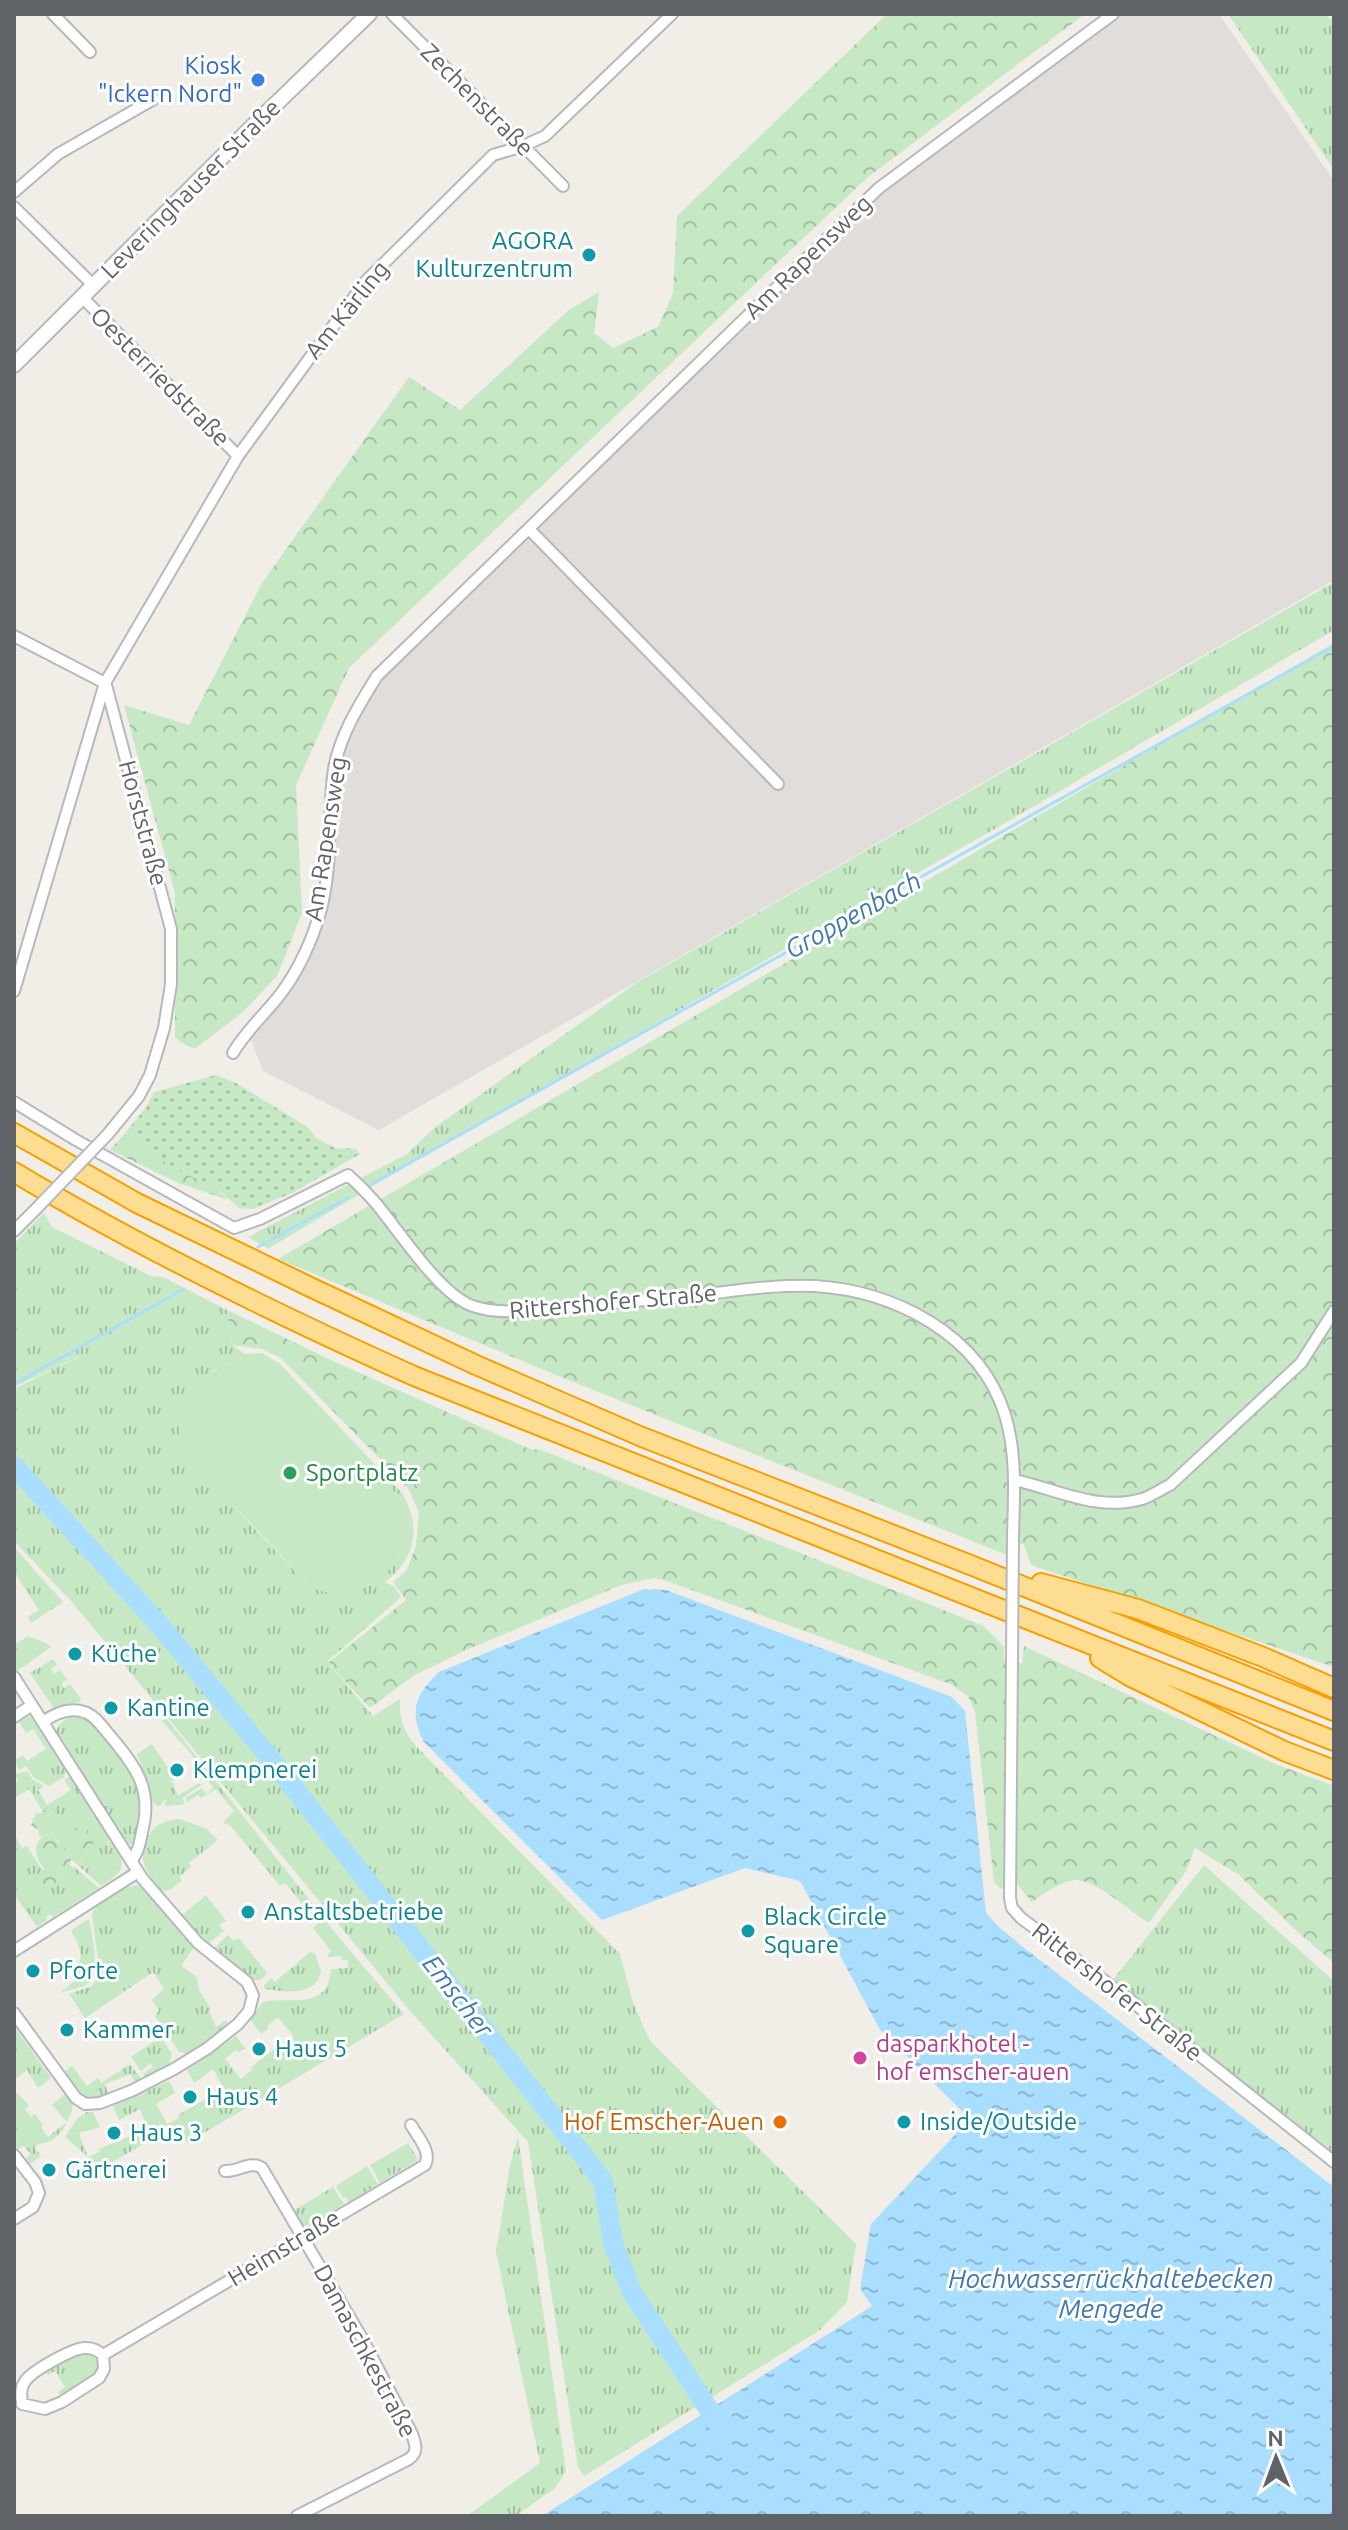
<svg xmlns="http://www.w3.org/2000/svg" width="1348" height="2530" viewBox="0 0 1348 2530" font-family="Ubuntu,sans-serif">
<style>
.industrial{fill:#e0ddda}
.grass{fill:url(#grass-tufts);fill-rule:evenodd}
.forest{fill:url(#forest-crowns)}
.park{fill:url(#park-dots)}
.pitch{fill:#c6e8c4}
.water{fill:url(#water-ripples)}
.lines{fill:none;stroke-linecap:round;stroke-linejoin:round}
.stream{stroke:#a9deff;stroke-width:3}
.river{stroke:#a9deff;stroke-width:20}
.minor-casing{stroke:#b5b8bc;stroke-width:14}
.secondary-casing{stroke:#b4b7bc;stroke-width:18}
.motorway-casing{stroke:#f89f00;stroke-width:22}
.minor{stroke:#fff;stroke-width:10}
.secondary{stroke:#fff;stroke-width:14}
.motorway{stroke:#fddd92;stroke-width:18}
.minor-bridge-casing{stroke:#b5b8bc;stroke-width:14;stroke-linecap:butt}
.minor-bridge{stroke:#fff;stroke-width:10}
.shop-dot{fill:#3f7fe0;stroke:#fff;stroke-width:3}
.culture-dot{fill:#0f9aa8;stroke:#fff;stroke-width:3}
.leisure-dot{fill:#2e9e5b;stroke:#fff;stroke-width:3}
.hotel-dot{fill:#d1479c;stroke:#fff;stroke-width:3}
.food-dot{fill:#e8710a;stroke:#fff;stroke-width:3}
.labels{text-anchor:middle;stroke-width:6;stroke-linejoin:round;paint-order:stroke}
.shop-label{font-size:24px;fill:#366cbe;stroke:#fff;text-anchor:end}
.street-label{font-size:24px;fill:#5f6368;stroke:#fff}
.culture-label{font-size:24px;fill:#0d838f;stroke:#fff;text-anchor:start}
.leisure-label{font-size:24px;fill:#27864d;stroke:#fff;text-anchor:start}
.hotel-label{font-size:24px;fill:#b23c85;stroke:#fff;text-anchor:start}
.food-label{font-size:24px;fill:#c56008;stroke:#fff;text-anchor:end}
.water-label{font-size:26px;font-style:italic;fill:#4179aa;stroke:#fff}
</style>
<defs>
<pattern id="grass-tufts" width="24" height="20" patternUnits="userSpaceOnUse" patternTransform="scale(2)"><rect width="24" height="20" fill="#c6e8c4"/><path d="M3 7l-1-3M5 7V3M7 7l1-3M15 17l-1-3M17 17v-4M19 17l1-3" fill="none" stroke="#a4c0a3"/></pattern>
<pattern id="forest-crowns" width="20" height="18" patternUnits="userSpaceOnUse" patternTransform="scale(2)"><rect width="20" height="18" fill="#c6e8c4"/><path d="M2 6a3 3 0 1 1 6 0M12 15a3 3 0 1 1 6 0" fill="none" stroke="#a4c0a3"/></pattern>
<pattern id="park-dots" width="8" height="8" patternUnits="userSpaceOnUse" patternTransform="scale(2)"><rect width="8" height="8" fill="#c6e8c4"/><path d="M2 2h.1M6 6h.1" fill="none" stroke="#a4c0a3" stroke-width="1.8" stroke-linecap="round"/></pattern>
<pattern id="water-ripples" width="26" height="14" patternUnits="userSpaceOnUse" patternTransform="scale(2)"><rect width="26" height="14" fill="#a9deff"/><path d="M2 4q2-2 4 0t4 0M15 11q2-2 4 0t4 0" fill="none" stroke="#8db8d2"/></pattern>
</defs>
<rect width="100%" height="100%" fill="#f1eee8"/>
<path class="industrial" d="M1113,14H1219L1334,181V580L379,1130L263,1071L248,1032L281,994L321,909L334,769L363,699L463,592L879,188Z"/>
<path class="grass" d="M1228,14H1324L1334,21V170Z
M1334,582V630L1031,808L388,1177L268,1249L248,1237L407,1154L433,1129L636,983Z
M44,1213L52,1227L151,1276L163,1277L227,1310L232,1345L245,1354L262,1353L279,1363L402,1493C422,1527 416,1558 385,1582L395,1587L401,1597L327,1662L373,1716L400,1699C399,1717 403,1731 415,1745L620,1954L633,2003L650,2041L856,2244L847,2302L820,2330L584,2476L578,2467L528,2142L411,2012L71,1601L14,1541V1389L94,1349L14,1387V1244ZM227,1364L283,1374L403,1501C405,1506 409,1512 410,1518C412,1528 407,1540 403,1549C386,1585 344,1606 308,1585L212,1483L183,1447L182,1410L188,1400L196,1388L214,1370Z
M14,1547L63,1602L31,1623L28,1617L39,1610L16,1575L14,1576Z
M28,1636L46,1643L51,1647L17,1671L14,1667V1645Z
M53,1659L57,1665L51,1669L54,1674L60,1670L67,1679L61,1684L64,1688L70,1684L81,1699L80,1702L53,1707L30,1673Z
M30,1716L66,1770L64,1777L49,1786L34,1778L26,1766L19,1770L15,1760L23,1755L27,1761L46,1749L33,1729L26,1733L19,1722Z
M79,1716C92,1720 99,1732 107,1742C143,1786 141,1787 135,1842L133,1845L126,1842L55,1732C61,1721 67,1716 79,1716Z
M166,1718L341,1940L404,2014L187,2143L174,2126L96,2172L88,2157L65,2137L78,2118L87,2112H93L100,2127L79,2133L88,2157L100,2152L99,2149L135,2134L137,2137L149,2132L140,2109L119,2120L113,2106L169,2081L175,2093L156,2104L167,2124L179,2118L178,2115L212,2095L214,2097L225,2091L213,2069L194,2083L187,2070L236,2036L245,2048L239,2052L236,2050L225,2059L241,2079L252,2070L251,2067L281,2044L283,2046L294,2037L278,2017L267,2026L268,2029L261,2034L250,2019L263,2002C291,1996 328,2012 331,1969L348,1968V1960H342L341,1956L329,1957L327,1955L331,1951L313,1928L318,1923L285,1883L280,1886L230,1825L223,1823L234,1811L216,1789L201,1798L198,1795L187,1802L185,1798L202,1788L206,1794L213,1788L191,1754L162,1721Z
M152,1744L175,1778L172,1781L178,1796L197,1784H203L182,1798L185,1803L181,1805L164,1806L166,1801L164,1799L161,1805L157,1806L150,1799L148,1782L137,1754Z
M27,1771L33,1780L44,1786L38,1790L47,1805L71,1790L64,1780L70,1776L95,1815L89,1813L80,1831L75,1830L68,1854L65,1853L59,1841L50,1836L58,1828L59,1815L47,1808L43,1812L29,1789L14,1798V1783L18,1781L14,1772L16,1774Z
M180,1819L207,1829L218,1840L189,1863L191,1867L179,1877L182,1880C175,1886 169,1893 160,1890C145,1869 137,1861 148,1835L151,1834L150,1833C157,1824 168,1819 180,1819Z
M88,1829L91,1835L92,1833L99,1835L108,1844L111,1840C127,1865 126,1870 101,1886L70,1858L79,1862L94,1844L85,1833Z
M14,1834L22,1848L27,1846L42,1870L37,1878L42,1886L52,1885L58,1874L62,1878L67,1875L74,1876L76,1871L73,1866L99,1888L53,1917L50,1914L46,1917L47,1920L37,1927L14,1894Z
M1204,1865L1334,1981V2155L1201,2048L1112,1981Z
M137,1885L144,1889L195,1946L181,1966L197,1977L199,1990L211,2009L209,2011L216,2027L226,2020L229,2025L190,2054L179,2052L155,2016L159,2010L152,2000L164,1989L153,1972L85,2018L69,1994L92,1986L98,1977L99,1966L92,1915L95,1906L117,1890Z
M206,1895L226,1921L219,1925L224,1931L209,1943L181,1916Z
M89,1919C91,1932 101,1973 90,1982C83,1988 68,1990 60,1993L80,1976L75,1969C87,1956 77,1943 71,1930Z
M228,1935L233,1941L239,1938L267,1973L261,1980H255L214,1948Z
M310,1952L315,1954L321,1971C316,1997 286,1992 265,1989L264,1985L272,1978L275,1982Z
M16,2029L51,2078L38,2088L27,2070L14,2080V2057L17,2055L14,2051V2031Z
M161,2037L172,2054L169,2066L146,2078L143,2074L153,2067L150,2063L141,2071L131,2057Z
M130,2064L142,2080L135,2083L131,2074L105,2084L108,2093C82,2106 78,2092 63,2073L72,2066L87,2086L98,2078L101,2083Z
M18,2093L29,2106L25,2109L31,2117L35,2114L43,2125L41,2127L48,2137L67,2122L52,2105L65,2094L73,2105C71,2116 63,2133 53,2140C47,2144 40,2142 34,2147L41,2156L30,2164L54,2198L25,2159L31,2154L24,2146L18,2149L14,2145L17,2138L14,2134V2094Z
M518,2137L566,2471L555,2488L516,2516H467L540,2463L496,2252L510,2165Z
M408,2143L418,2160L380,2183L370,2165Z
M367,2166L378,2184L349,2202L346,2197L343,2198L336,2186Z
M333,2187L344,2204L309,2226L301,2225L293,2211Z
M79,2351L91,2354L97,2360V2372L61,2397L58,2392L65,2387L55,2371L48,2375L46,2371Z"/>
<path class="forest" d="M887,14H1085L868,177L349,668L296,785L302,913L277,976L244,1011L195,1049L182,1043L175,1037V893L124,705L189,725L262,583L409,377L460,410L569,310L599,292L594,333L613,348L658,327L673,293L677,216Z
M1334,643V1667L1031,1565L1024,1544L1008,1545L1007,1555L556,1375L278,1259Z
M126,1132L148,1151L183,1173L213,1185L228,1200L176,1182L110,1150Z
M227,1310L333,1361L530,1449L541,1450L984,1626L1004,1647V1662L1022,1663L1024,1646L1273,1763L1334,1786V1963L1300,1934L1239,1875L1195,1848L1186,1871L1149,1923C1130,1911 1098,1882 1078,1880C1063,1879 1043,1894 1032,1902L1016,1883L1009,1884L1001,1889L994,1882L975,1712L968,1696L950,1684L667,1581L655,1578L621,1585L466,1650L413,1676L370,1708L328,1663L406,1600L393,1582L407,1570L416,1545L419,1512L408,1488L282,1359L262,1349L232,1345Z
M48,1807L54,1809L60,1818L58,1828L50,1836L63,1845L65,1853L69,1852L68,1848L71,1847V1836L75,1830H80L82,1816L89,1813L98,1818L101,1827L111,1838L106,1844L105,1841H100L99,1835H89V1830L85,1831L94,1844L79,1862L71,1859L70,1865L76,1871L75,1876L70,1878L67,1875L62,1878L58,1874L57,1882L47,1887L39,1884L37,1878L40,1871L44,1869C36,1858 32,1848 42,1837L39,1835V1831L31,1825L36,1813H41Z"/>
<path class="park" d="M216,1075L236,1083L309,1128L316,1138L337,1149L340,1148L356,1149L360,1154L292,1193L253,1209L239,1208L213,1185L183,1173L148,1151L126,1132L147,1106L154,1092Z"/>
<path class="pitch" d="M239,1361C257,1362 269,1363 283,1374L403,1501C405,1506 409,1512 410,1518C412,1528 407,1540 403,1549C386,1585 344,1606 308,1585C283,1557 258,1530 232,1504C216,1487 195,1469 183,1448C168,1421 193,1384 216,1370C223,1365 231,1363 239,1361Z"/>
<path class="water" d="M644,1589L666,1590L952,1697L965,1711L986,1913L1000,1928L1023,1947L1334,2187V2516H542L872,2306L860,2289L871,2224L970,2119L880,2030L800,1881L745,1868L602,1920L423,1741C409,1710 415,1695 439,1672Z"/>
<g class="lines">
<path class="stream" d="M372,1184L1334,646
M258,1247L349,1197
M14,1384L184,1289"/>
<path class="river" d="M14,1466L157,1622L271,1759L593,2168L603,2181L613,2244L632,2292L723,2431"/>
<g class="minor-casing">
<path id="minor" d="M53,14L90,52
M392,14L563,186
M14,192L58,154L154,99
M14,207L94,286
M82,297L238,456
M529,529L778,784
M14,636L105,683
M106,685L171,929V984L164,1028L150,1075L139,1096L108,1134
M14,991L105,683L238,456L366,281L493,155L523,146L545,136L672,14
M233,1053C245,1032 264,1015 279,996C298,972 313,939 321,909C333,863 327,815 334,769C340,735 359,705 377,676L879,188L1113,14
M14,1102L76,1140L234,1228L260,1219L348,1175C357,1183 366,1192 374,1201C398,1229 437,1291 470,1305C487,1312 506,1312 524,1311C579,1306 633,1301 688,1296C729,1292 774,1284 815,1286C894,1291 980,1334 1005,1415C1017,1454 1014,1495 1013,1536
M14,1231L35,1210
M1014,1480C1056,1489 1098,1512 1142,1499C1152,1496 1161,1489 1170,1485L1301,1363L1334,1311
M1012,1657L1010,1898L1012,1908L1021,1918L1130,2000L1334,2162
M14,1677L142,1878L198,1943L247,1982L253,1995L249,2011L238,2024L208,2048L174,2069L131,2091L100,2103L85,2104L76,2098L14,2013
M14,1717L32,1705
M43,1722C54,1714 69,1707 84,1712C95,1715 103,1728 111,1737C137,1768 153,1790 142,1832C140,1843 138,1853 131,1861
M14,1951L138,1872
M14,2155L35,2182L39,2193L33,2207L14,2219
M225,2171C238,2172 251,2160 262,2168L363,2340L412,2434C415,2443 419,2452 409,2459L297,2516
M103,2355L425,2165C432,2152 418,2137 411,2125
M22,2404C21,2396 20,2387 26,2380C34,2370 74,2347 86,2348C94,2348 98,2351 103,2355
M22,2404L45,2409L62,2402L99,2378L104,2369L103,2355"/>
</g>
<g class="secondary-casing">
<path id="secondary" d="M14,365L254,125L369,14"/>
</g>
<g class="motorway-casing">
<path id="motorway" d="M14,1133L137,1203L308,1286L476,1365L642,1437L968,1564L1334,1711
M14,1172C142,1249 278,1315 414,1376L1334,1741
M1041,1583L1138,1609L1263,1657L1334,1688
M1100,1658L1131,1677L1284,1751L1334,1770"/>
</g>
<use href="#minor" class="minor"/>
<use href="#secondary" class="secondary"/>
<use href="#motorway" class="motorway"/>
<g class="minor-bridge-casing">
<path id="minor-bridge" d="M35,1210L108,1134
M1012,1657L1013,1536"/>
</g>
<use href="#minor-bridge" class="minor-bridge"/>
</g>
<circle class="shop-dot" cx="258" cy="80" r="8"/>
<g class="culture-dot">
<circle cx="589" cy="255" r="8"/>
<circle cx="75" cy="1654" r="8"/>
<circle cx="111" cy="1708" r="8"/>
<circle cx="177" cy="1770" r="8"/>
<circle cx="248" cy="1912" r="8"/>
<circle cx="748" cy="1931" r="8"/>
<circle cx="33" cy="1971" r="8"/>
<circle cx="67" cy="2030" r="8"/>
<circle cx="259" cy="2049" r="8"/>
<circle cx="190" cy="2097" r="8"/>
<circle cx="904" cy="2122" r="8"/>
<circle cx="114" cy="2133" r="8"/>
<circle cx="49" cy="2170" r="8"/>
</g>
<circle class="leisure-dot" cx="290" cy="1473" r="8"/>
<circle class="hotel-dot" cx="860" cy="2058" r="8"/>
<circle class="food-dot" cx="780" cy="2122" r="8"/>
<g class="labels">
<g class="shop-label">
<text x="242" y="74">Kiosk<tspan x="242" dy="28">"Ickern Nord"</tspan></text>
</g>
<g class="street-label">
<text transform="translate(477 100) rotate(45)" y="8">Zechenstraße</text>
<text transform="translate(191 189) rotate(-45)" y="8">Leveringhauser Straße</text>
<text transform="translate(808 257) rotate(-44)" y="8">Am Rapensweg</text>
<text transform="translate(347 310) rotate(-51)" y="8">Am Kärling</text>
<text transform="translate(160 377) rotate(45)" y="8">Oesterriedstraße</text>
<text transform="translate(143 823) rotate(75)" y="8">Horststraße</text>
<text transform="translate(326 839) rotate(-81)" y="8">Am Rapensweg</text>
<text transform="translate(613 1302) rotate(-5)" y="8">Rittershofer Straße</text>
<text transform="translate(1117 1992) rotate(38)" y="8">Rittershofer Straße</text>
<text transform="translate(284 2248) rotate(-31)" y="8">Heimstraße</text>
<text transform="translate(365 2351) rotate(62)" y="8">Damaschkestraße</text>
</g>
<g class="culture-label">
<text x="573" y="249" text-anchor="end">AGORA<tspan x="573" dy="28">Kulturzentrum</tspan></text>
<text x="91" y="1662">Küche</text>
<text x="127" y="1716">Kantine</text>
<text x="193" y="1778">Klempnerei</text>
<text x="264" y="1920">Anstaltsbetriebe</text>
<text x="764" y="1925">Black Circle<tspan x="764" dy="28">Square</tspan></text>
<text x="49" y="1979">Pforte</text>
<text x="83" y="2038">Kammer</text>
<text x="275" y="2057">Haus 5</text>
<text x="206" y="2105">Haus 4</text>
<text x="920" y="2130">Inside/Outside</text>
<text x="130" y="2141">Haus 3</text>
<text x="65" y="2178">Gärtnerei</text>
</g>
<g class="leisure-label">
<text x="306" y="1481">Sportplatz</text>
</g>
<g class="hotel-label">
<text x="876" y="2052">dasparkhotel -<tspan x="876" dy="28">hof emscher-auen</tspan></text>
</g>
<g class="food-label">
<text x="764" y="2130">Hof Emscher-Auen</text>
</g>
<g class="water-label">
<text transform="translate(853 915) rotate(-29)" y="9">Groppenbach</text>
<text transform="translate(458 1996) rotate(52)" y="9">Emscher</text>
<text x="1111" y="2288">Hochwasserrückhaltebecken<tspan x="1111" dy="30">Mengede</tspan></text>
</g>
</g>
<rect width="1348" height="2530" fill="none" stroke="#5f6368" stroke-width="32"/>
<g transform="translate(1276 2458) rotate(359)" stroke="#ffffff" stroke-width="6" paint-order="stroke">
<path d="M0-6L14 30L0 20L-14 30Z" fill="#5f6368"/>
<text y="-12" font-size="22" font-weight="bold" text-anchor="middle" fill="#5f6368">N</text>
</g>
</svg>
